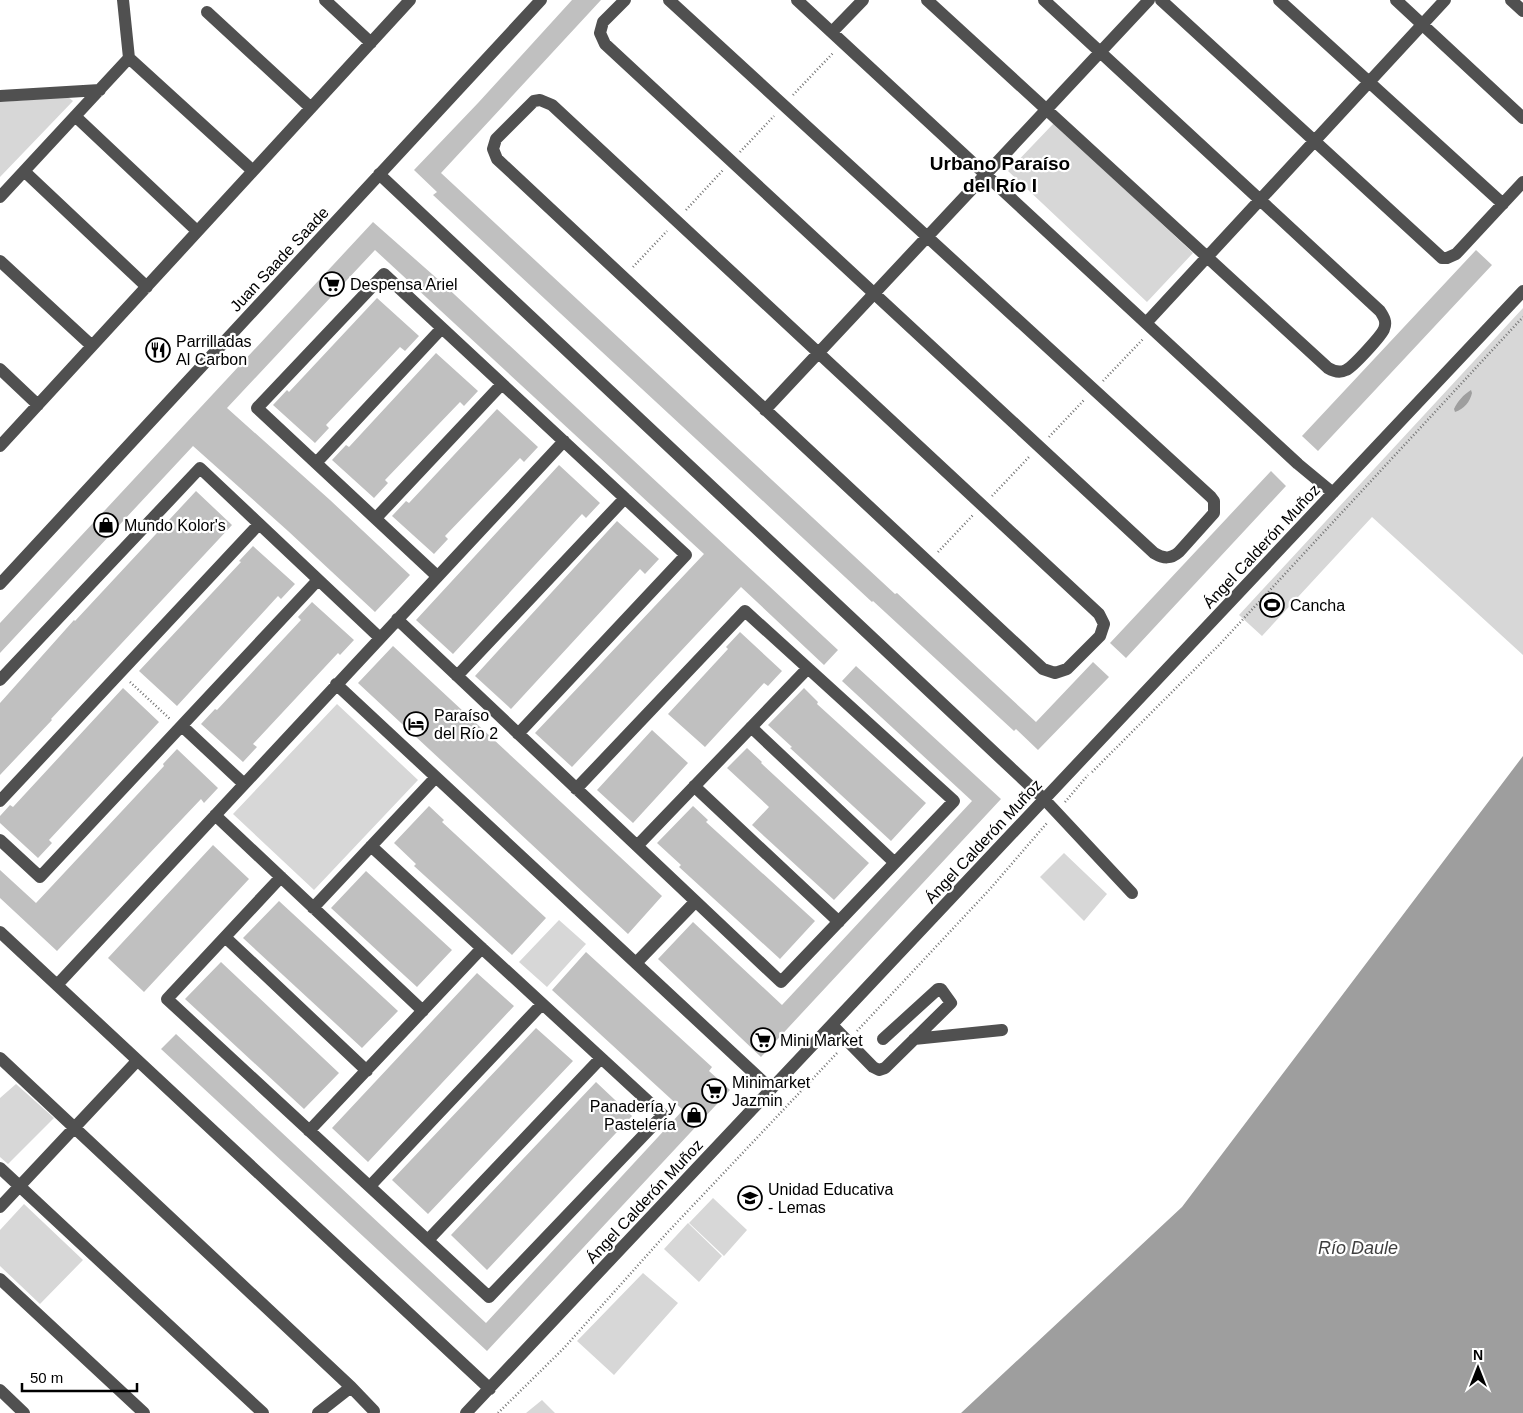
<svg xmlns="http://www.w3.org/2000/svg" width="1523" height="1413" viewBox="0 0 1523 1413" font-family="Helvetica,sans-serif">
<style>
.green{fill:#d7d7d7}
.water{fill:#9e9e9e}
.building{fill:#c0c0c0}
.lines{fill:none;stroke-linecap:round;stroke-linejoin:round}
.path{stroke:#727272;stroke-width:2.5;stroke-dasharray:1 2.5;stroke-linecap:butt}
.minor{stroke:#505050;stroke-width:12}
.labels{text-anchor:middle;stroke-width:4.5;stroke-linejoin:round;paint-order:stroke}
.street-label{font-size:16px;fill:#000;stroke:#fff}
.poi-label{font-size:16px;fill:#000;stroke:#fff;text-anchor:start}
.water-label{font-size:18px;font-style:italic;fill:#3f3f3f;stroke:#fff}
.quarter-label{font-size:19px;font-weight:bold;fill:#000;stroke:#fff}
</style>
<rect width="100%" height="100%" fill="#fff"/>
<path class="green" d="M68,97L73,101L0,177V102Z
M1054,123L1193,253L1147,302L1008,171Z
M1523,308V655L1372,517L1262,636L1239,615Z
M337,704L418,780L314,890L233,814Z
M1064,853L1107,894L1084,921L1040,877Z
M559,920L586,944L547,987L519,962Z
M16,1084L54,1118L8,1164L0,1157V1098Z
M713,1198L747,1230L724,1256L689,1223Z
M24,1204L83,1260L40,1304L0,1266V1230Z
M688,1223L722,1256L699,1282L664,1249Z
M643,1273L678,1303L614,1375L577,1341Z
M542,1400L555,1413H526Z"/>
<path class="water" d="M1471,390L1472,393C1470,402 1464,409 1455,412L1454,409C1458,401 1463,395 1471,390Z
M1523,756V1413H961L1182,1207Z"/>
<path class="building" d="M572,0H601L441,173L895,594L897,593L1036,722L1093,662L1109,677L1038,750L1016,729L1014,731L873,601L872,602L574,326L433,195L437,192L414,170L478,103Z
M373,222L441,282L838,650L824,665L741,587L572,767L535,733L704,554L375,250L227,408L330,500L410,575L375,612L288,531L193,446L0,653V623Z
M1476,250L1492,265L1318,451L1302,436Z
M377,298L419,336L405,351L400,347L326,425L329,428L315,443L273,405L287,390L289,392Z
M436,353L478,391L464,406L460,402L385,480L388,483L374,498L332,460L346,445L349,447Z
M497,409L538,447L524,462L520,458L445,536L448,539L434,554L392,516L406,501L409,503Z
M559,465L600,503L586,518L582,514L453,654L416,620Z
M1271,471L1286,486L1126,658L1110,643Z
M196,491L232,525L51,719L52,720L0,775V703L74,620L75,621Z
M617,521L659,559L645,574L640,569L511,709L475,676Z
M253,546L295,584L281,599L278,596L177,706L139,671L241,562L239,561Z
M312,602L354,640L340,655L338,653L253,744L257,747L243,762L201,724L215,709L217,710L301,620L298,617Z
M740,632L782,671L768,686L764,683L705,747L668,714L728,649L726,647Z
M393,646L662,896L628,934L358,683Z
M856,666L1001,799L761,1057L658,959L693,922L782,1005L972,801L842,681Z
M123,688L159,722L49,840L52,843L38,858L0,823V816L10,805L13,807Z
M804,688L818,702L817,704L926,803L891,841L790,748L792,747L768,725Z
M652,730L688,763L633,823L597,790Z
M747,748L762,762L761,763L869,863L834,900L752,825L769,807L727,768Z
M177,749L218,788L204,803L201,799L57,951L0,898V870L36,903L164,766L163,764Z
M429,806L444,820L442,822L546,918L512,955L414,866L416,864L394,843Z
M693,806L708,820L706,822L815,921L780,959L679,867L681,865L657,843Z
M213,845L249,879L144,992L108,958Z
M366,871L452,950L417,987L331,908Z
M279,901L398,1011L362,1048L243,938Z
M586,952L712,1067L709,1071L730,1090L487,1351L161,1049L176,1034L486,1323L683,1110L552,990Z
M221,962L339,1073L304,1109L185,999Z
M477,973L514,1006L368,1162L332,1128Z
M536,1028L573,1061L428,1214L392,1180Z
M596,1082L632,1116L487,1270L451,1235Z"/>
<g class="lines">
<path class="path" d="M793,95L834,52
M740,152L774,116
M686,210L723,170
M633,267L667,231
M1103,381L1144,338
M1049,437L1085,399
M992,496L1029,457
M938,552L974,514
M130,682L170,719
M1092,772L1221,643L1523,317
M1065,802L1088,775
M857,1031L990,889L1047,823
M498,1413L564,1348L666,1234L838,1052"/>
<path class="minor" d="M325,0L371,43
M625,0L603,22L600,33L605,44L1154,553C1164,559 1171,559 1179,552L1214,513V501L1211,497L669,0
M797,0L1298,464L1333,493
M927,0L1328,368C1333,371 1340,373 1346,370C1353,367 1382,335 1384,329C1387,322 1384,317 1380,311L1044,0
M1161,0L1442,258H1447L1456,254L1523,182
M1279,0L1503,204
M1396,0L1523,118
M1511,0L1523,11
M207,12L311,108
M832,32L863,0
M0,96L100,90
M540,100L552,105L1099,614L1104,624L1100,636L1067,669L1055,673L1043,669L497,159L493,149L496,139L534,101Z
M75,116L197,231
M24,171L147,287
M253,171L410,0
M379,174L1045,800L1132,893
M0,197L129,58L123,0
M0,261L92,346
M1146,323L1445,0
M0,369L38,405
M765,410L1149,0
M0,446L253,171L129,58
M316,463L442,328
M376,518L502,384
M437,576L257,408L384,274L686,555L518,734
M0,584L541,0
M397,619C525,740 653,861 781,982L954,801L745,611L576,789
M457,676L625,498
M0,680L200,468L380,638
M336,684L771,1089
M182,726L244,784
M751,727L895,863
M694,786L839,922
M0,801L259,524
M215,815L423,1011
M0,840L40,877L318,580
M637,846L808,668
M281,877L167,999L489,1297L663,1115L371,846
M313,908L436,777
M0,932L490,1389
M225,937L367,1071
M636,963L695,902
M57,985L564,441
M832,1025L873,1067L879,1070L885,1068L949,1005L951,1003L941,989H938L883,1039
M914,1039L1002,1030
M0,1058L351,1387L318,1413
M309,1131L482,948
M0,1168L263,1413
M370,1186L542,1004
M0,1207L137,1061
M428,1240L601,1058
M0,1279L144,1413
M351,1387L374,1411
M0,1390L24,1413
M466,1413L1523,291"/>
</g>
<defs>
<g id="supermarket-ring" transform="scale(1.25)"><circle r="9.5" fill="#fff" stroke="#000" stroke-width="1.5"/><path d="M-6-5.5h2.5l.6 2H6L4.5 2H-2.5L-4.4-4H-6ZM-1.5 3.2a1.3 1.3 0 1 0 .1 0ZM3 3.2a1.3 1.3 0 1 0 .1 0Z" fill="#000"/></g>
<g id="restaurant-ring" transform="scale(1.25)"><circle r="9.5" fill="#fff" stroke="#000" stroke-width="1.5"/><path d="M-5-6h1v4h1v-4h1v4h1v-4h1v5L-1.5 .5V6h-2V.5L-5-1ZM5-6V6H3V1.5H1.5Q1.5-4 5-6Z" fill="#000"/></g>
<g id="shop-ring" transform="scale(1.25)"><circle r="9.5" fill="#fff" stroke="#000" stroke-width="1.5"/><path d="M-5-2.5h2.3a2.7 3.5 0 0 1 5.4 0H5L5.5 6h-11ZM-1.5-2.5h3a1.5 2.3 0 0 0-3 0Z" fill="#000"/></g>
<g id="stadium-ring" transform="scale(1.25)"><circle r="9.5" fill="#fff" stroke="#000" stroke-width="1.5"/><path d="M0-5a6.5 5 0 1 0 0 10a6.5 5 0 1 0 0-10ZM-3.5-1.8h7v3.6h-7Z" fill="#000"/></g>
<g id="hotel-ring" transform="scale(1.25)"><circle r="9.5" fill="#fff" stroke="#000" stroke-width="1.5"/><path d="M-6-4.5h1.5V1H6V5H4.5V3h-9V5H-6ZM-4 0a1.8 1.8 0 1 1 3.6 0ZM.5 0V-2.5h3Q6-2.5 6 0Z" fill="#000"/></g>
<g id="school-ring" transform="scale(1.25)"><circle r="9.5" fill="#fff" stroke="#000" stroke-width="1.5"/><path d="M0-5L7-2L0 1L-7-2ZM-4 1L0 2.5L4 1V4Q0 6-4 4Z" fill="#000"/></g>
</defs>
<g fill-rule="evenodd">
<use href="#supermarket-ring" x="332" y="284"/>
<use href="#restaurant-ring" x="158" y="350"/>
<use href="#shop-ring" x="106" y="525"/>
<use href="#stadium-ring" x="1272" y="605"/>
<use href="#hotel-ring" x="416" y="724"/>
<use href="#supermarket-ring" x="763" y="1040"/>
<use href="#supermarket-ring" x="714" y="1091"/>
<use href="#shop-ring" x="694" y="1115"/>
<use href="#school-ring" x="750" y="1198"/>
</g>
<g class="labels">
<g class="street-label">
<text transform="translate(279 259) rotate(-47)" y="6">Juan Saade Saade</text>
<text transform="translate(1261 546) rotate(-47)" y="6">Ángel Calderón Muñoz</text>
<text transform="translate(983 841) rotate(-47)" y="6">Ángel Calderón Muñoz</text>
<text transform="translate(644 1201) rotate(-47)" y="6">Ángel Calderón Muñoz</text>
</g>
<g class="poi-label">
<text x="350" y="290">Despensa Ariel</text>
<text x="176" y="347">Parrilladas<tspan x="176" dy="18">Al Carbon</tspan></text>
<text x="124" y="531">Mundo Kolor's</text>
<text x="1290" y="611">Cancha</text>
<text x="434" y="721">Paraíso<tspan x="434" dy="18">del Río 2</tspan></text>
<text x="780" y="1046">Mini Market</text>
<text x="732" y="1088">Minimarket<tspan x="732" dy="18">Jazmin</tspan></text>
<text x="676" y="1112" text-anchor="end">Panadería y<tspan x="676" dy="18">Pastelería</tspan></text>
<text x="768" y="1195">Unidad Educativa<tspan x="768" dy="18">- Lemas</tspan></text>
</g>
<g class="water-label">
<text x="1358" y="1254">Río Daule</text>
</g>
<g class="quarter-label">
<text x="1000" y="170">Urbano Paraíso<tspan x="1000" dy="22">del Río I</tspan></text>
</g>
</g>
<g transform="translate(1478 1368)" stroke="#ffffff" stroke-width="4" paint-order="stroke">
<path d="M0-4L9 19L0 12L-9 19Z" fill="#000000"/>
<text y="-8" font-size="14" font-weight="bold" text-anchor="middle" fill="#000000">N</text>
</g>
<path d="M22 1383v8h115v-8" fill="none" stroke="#000000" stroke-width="2.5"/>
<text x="30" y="1383" font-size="15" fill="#000000" stroke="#ffffff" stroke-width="4" paint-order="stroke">50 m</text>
</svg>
